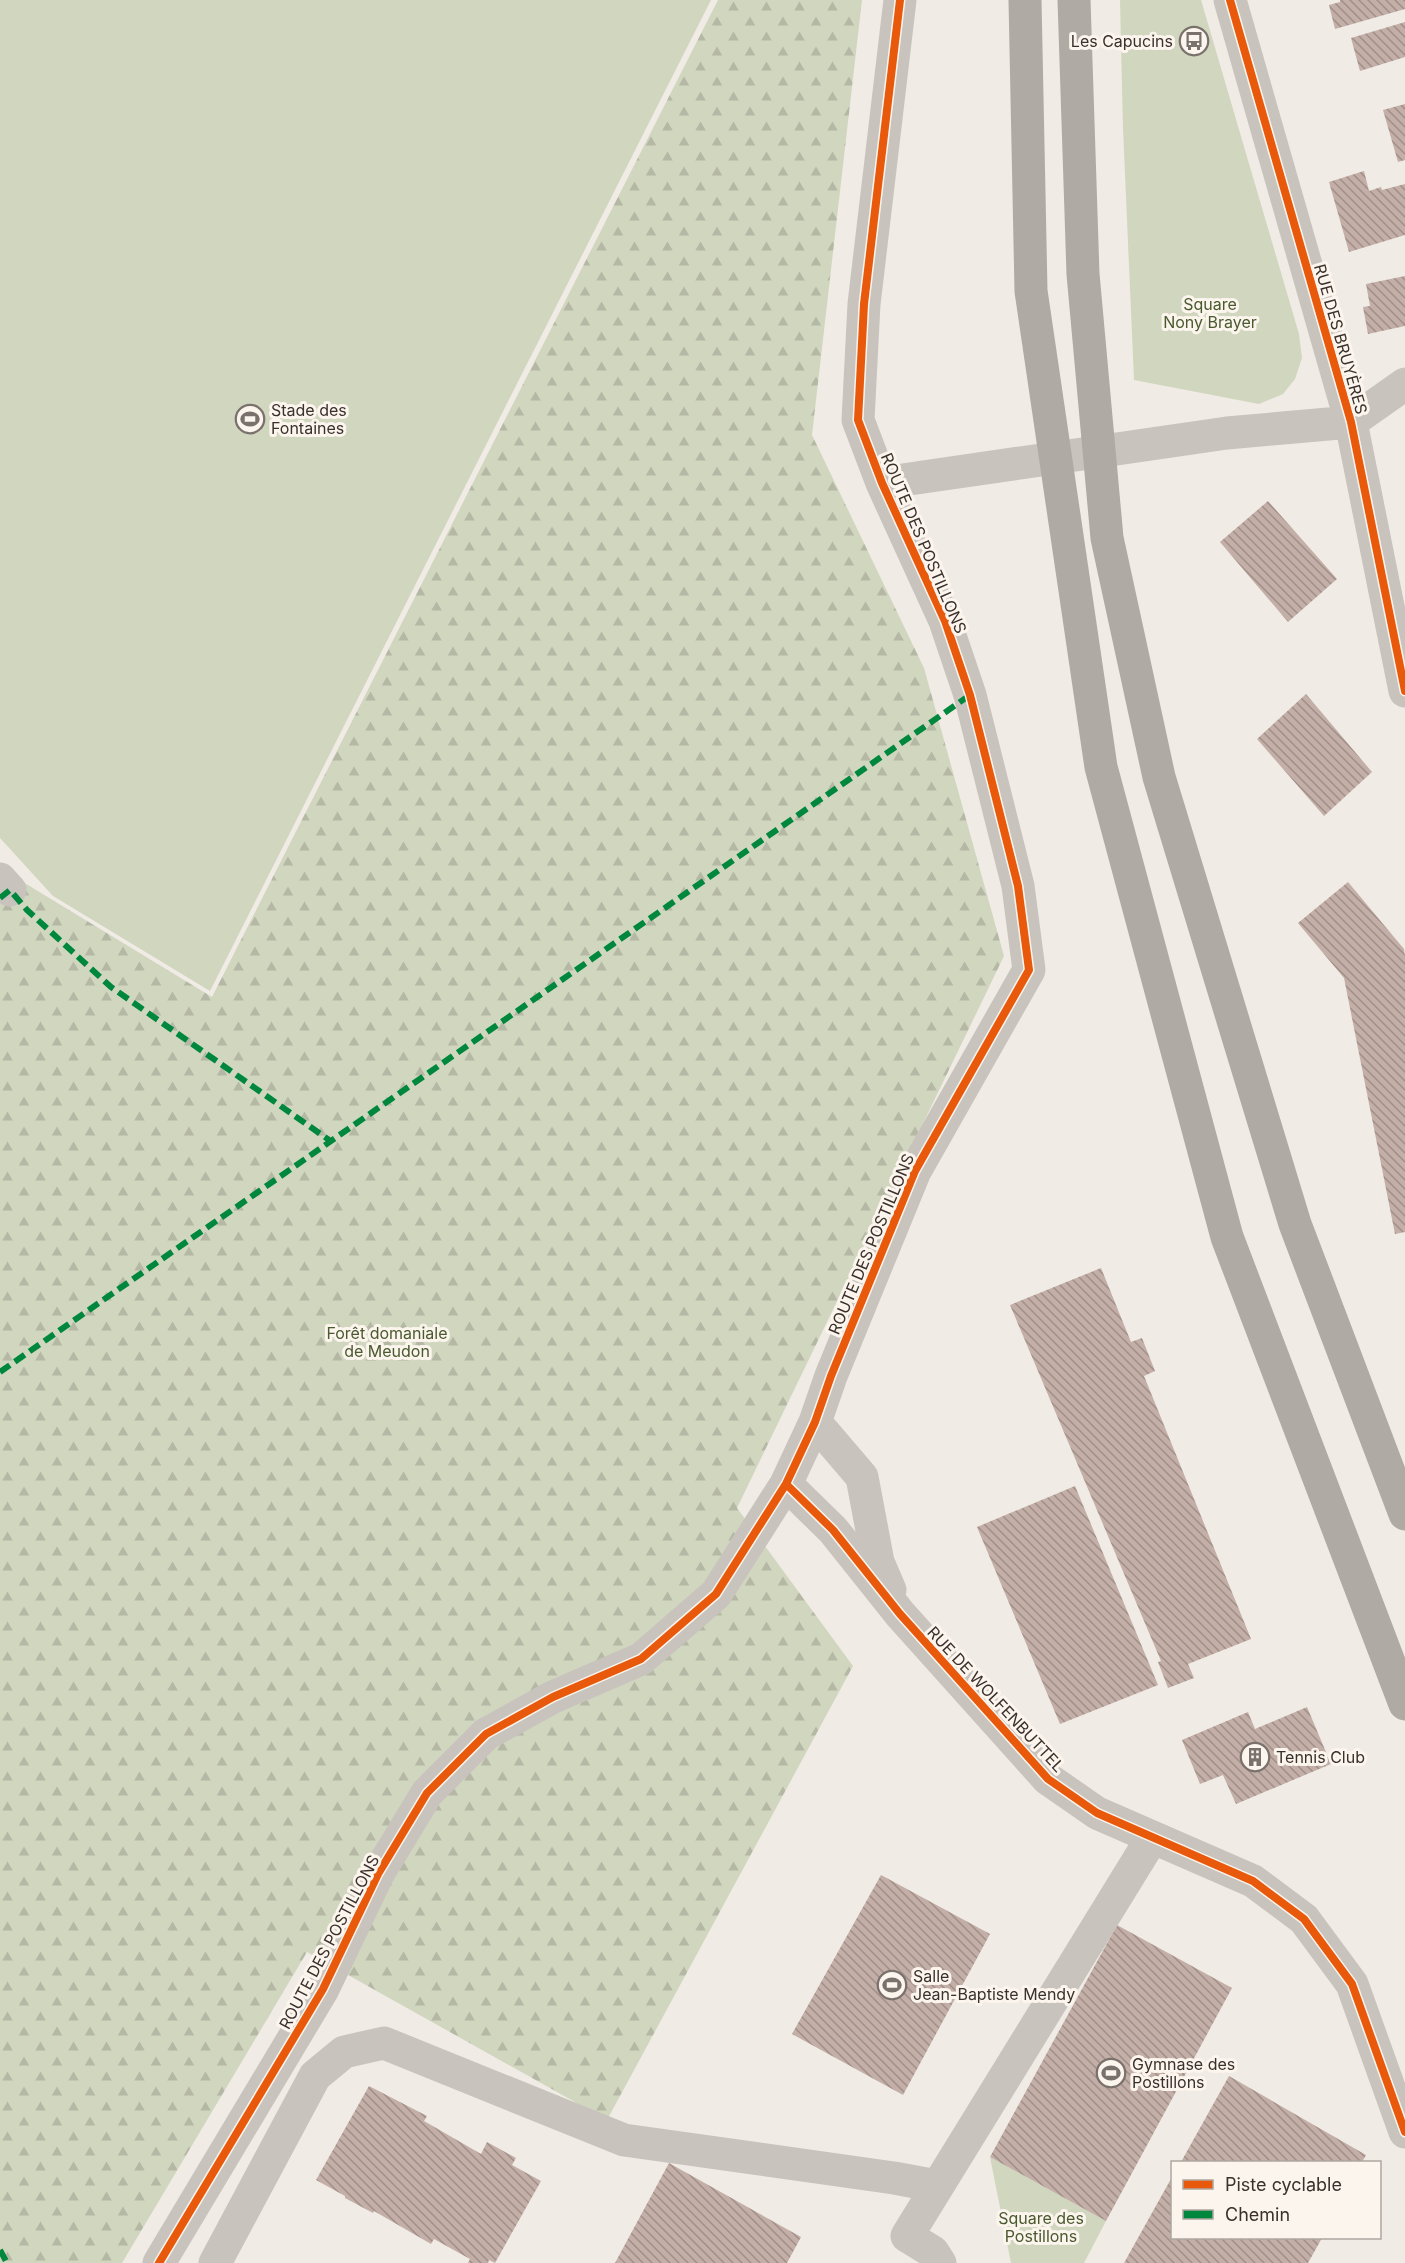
<svg xmlns="http://www.w3.org/2000/svg" width="1405" height="2263" viewBox="0 0 1405 2263" font-family="Inter,sans-serif">
<style>
.forest{fill:url(#forest-firs)}
.park{fill:#d1d6bf}
.building{fill:url(#building-back-hatch)}
.lines{fill:none;stroke-linecap:round;stroke-linejoin:round}
.minor{stroke:#c9c3be;stroke-width:33}
.highway{stroke:#afaaa4;stroke-width:33}
.quiet{stroke:#00873e;stroke-width:6;stroke-dasharray:12 6;stroke-linecap:butt}
.cycleway-casing{stroke:#fbf5ee;stroke-width:11}
.cycleway{stroke:#e8590c;stroke-width:8}
.labels{text-anchor:middle;stroke-width:6;stroke-linejoin:round;paint-order:stroke}
.poi-label{font-size:16px;fill:#3b302b;stroke:#fbf5ee;text-anchor:start}
.park-label{font-size:16px;fill:#4a5a2e;stroke:#fbf5ee}
.street-label{font-size:16px;fill:#3b302b;stroke:#fbf5ee}
</style>
<defs>
<pattern id="forest-firs" width="22" height="20" patternUnits="userSpaceOnUse" patternTransform="scale(1.5)"><rect width="22" height="20" fill="#d1d6bf"/><path d="M5 1l3.5 6h-7zM16 11l3.5 6h-7z" fill="#b4b8a4"/></pattern>
<pattern id="building-back-hatch" width="6" height="6" patternUnits="userSpaceOnUse" patternTransform="scale(1.5)"><rect width="6" height="6" fill="#c3afa7"/><path d="M-1 5l2 2M0 0l6 6M5-1l2 2" fill="none" stroke="#a08f88"/></pattern>
</defs>
<rect width="100%" height="100%" fill="#f0ebe5"/>
<path class="forest" d="M718,0H862L812,435L924,668L1004,956L737,1508L853,1666L607,2120L307,1952L122,2263H0V868L212,997Z"/>
<path class="park" d="M0,0H711L210,991L53,896L0,838Z
M1120,0H1201L1299,334L1302,358L1295,379L1283,394L1259,404L1134,380L1123,128Z
M990,2157L1106,2221L1084,2263H1011Z"/>
<path class="building" d="M1340,0H1405V9L1335,29L1329,5L1340,2Z
M1405,22V57L1360,71L1351,38Z
M1405,104V160L1398,162L1383,110Z
M1364,171L1369,191L1381,187L1382,190L1405,184V235L1349,252L1329,182Z
M1405,276V326L1368,334L1363,307L1370,306L1366,284Z
M1268,501L1337,579L1288,622L1220,542Z
M1306,694L1372,772L1324,816L1257,739Z
M1348,882L1404,949L1405,956V1232L1395,1234L1344,978L1298,923Z
M1101,1268L1131,1342L1142,1338L1155,1371L1144,1376L1251,1639L1188,1664L1194,1678L1168,1688L1158,1662L1161,1661L1010,1305Z
M1075,1486L1158,1685L1060,1724L977,1527Z
M1307,1707L1331,1764L1236,1804L1223,1775L1200,1784L1182,1740L1248,1712L1255,1729Z
M881,1875L990,1934L903,2095L792,2034Z
M1117,1925L1232,1988L1106,2221L990,2157Z
M1229,2076L1366,2155L1362,2162H1181Z
M369,2086L427,2116L424,2121L481,2154L487,2142L516,2158L512,2165L541,2181L495,2263L489,2260L488,2263H468L470,2259L434,2239L431,2244L374,2211L373,2213L345,2198V2196L316,2180Z
M669,2163L801,2237L787,2263H615Z
M1172,2177V2238H1322L1308,2263H1124Z"/>
<g class="lines">
<path class="minor" d="M1230,0L1351,422L1405,691
M882,483L1227,433L1351,422L1405,384
M0,879L10,890
M815,1422L862,1477L878,1562L890,1590
M786,1484L833,1530L900,1614L1048,1779L1097,1813L1253,1881L1304,1919L1352,1984L1405,2132
M159,2263L323,1989L378,1874L427,1793L486,1734L553,1697L641,1659L716,1594L786,1484L815,1422L831,1376L915,1171L1029,970L1018,886L970,695L945,621L882,483L858,420L864,304L900,0
M215,2263L315,2076L344,2052L384,2043L624,2140L894,2178L937,2186
M940,2263L933,2252L907,2236L1152,1838"/>
<path class="highway" d="M1025,0L1031,291L1101,767L1227,1237L1405,1704
M1074,0L1083,274L1107,538L1159,777L1295,1224L1405,1514"/>
<path class="quiet" d="M0,898L10,890L27,910L111,987L332,1142
M0,1372L970,695
M0,2250L7,2263"/>
<g class="cycleway-casing">
<path id="cycleway" d="M1230,0L1351,422L1405,691
M786,1484L833,1530L900,1614L1048,1779L1097,1813L1253,1881L1304,1919L1352,1984L1405,2132
M159,2263L323,1989L378,1874L427,1793L486,1734L553,1697L641,1659L716,1594L786,1484L815,1422L831,1376L915,1171L1029,970L1018,886L970,695L945,621L882,483L858,420L864,304L900,0"/>
</g>
<use href="#cycleway" class="cycleway"/>
</g>
<defs>
<g id="bus-ring" transform="scale(1.5)"><circle r="9.5" fill="#fbf5ee" stroke="#7a716c" stroke-width="1.5"/><path d="M-5-6H5V4H4V6H2V4H-2V6H-4V4H-5ZM-3.5-4V0h7V-4ZM-3.5 1.2v1.5H-2V1.2ZM2 1.2v1.5H3.5V1.2Z" fill="#7a716c"/></g>
<g id="stadium-ring" transform="scale(1.5)"><circle r="9.5" fill="#fbf5ee" stroke="#7a716c" stroke-width="1.5"/><path d="M0-5a6.5 5 0 1 0 0 10a6.5 5 0 1 0 0-10ZM-3.5-1.8h7v3.6h-7Z" fill="#7a716c"/></g>
<g id="building-ring" transform="scale(1.5)"><circle r="9.5" fill="#fbf5ee" stroke="#7a716c" stroke-width="1.5"/><path d="M-4-6H4V6H1V3H-1V6H-4ZM-2.5-4.3h1.7v1.8h-1.7ZM.8-4.3h1.7v1.8H.8ZM-2.5-1h1.7V.8h-1.7ZM.8-1h1.7V.8H.8Z" fill="#7a716c"/></g>
</defs>
<g fill-rule="evenodd">
<use href="#bus-ring" x="1194" y="41"/>
<use href="#stadium-ring" x="250" y="419"/>
<use href="#building-ring" x="1255" y="1757"/>
<use href="#stadium-ring" x="892" y="1985"/>
<use href="#stadium-ring" x="1111" y="2073"/>
</g>
<g class="labels">
<g class="poi-label">
<text x="1173" y="47" text-anchor="end">Les Capucins</text>
<text x="271" y="416">Stade des<tspan x="271" dy="18">Fontaines</tspan></text>
<text x="1276" y="1763">Tennis Club</text>
<text x="913" y="1982">Salle<tspan x="913" dy="18">Jean-Baptiste Mendy</tspan></text>
<text x="1132" y="2070">Gymnase des<tspan x="1132" dy="18">Postillons</tspan></text>
</g>
<g class="park-label">
<text x="1210" y="310">Square<tspan x="1210" dy="18">Nony Brayer</tspan></text>
<text x="387" y="1339">Forêt domaniale<tspan x="387" dy="18">de Meudon</tspan></text>
<text x="1041" y="2224">Square des<tspan x="1041" dy="18">Postillons</tspan></text>
</g>
<g class="street-label">
<text transform="translate(1341 339) rotate(74)" y="6">RUE DES BRUYÈRES</text>
<text transform="translate(924 543) rotate(67)" y="6">ROUTE DES POSTILLONS</text>
<text transform="translate(871 1244) rotate(-67)" y="6">ROUTE DES POSTILLONS</text>
<text transform="translate(996 1699) rotate(47)" y="6">RUE DE WOLFENBUTTEL</text>
<text transform="translate(329 1942) rotate(-62)" y="6">ROUTE DES POSTILLONS</text>
</g>
</g>
<rect x="1171" y="2161" width="210" height="78" fill="#fbf5ee" stroke="#aea6a0" stroke-width="1.5"/>
<rect x="1183" y="2180" width="30" height="9" fill="#e8590c" stroke="#aea6a0" stroke-width="1.5"/>
<text x="1225" y="2191" font-size="18" fill="#3b302b">Piste cyclable</text>
<rect x="1183" y="2210" width="30" height="9" fill="#00873e" stroke="#aea6a0" stroke-width="1.5"/>
<text x="1225" y="2221" font-size="18" fill="#3b302b">Chemin</text>
</svg>
